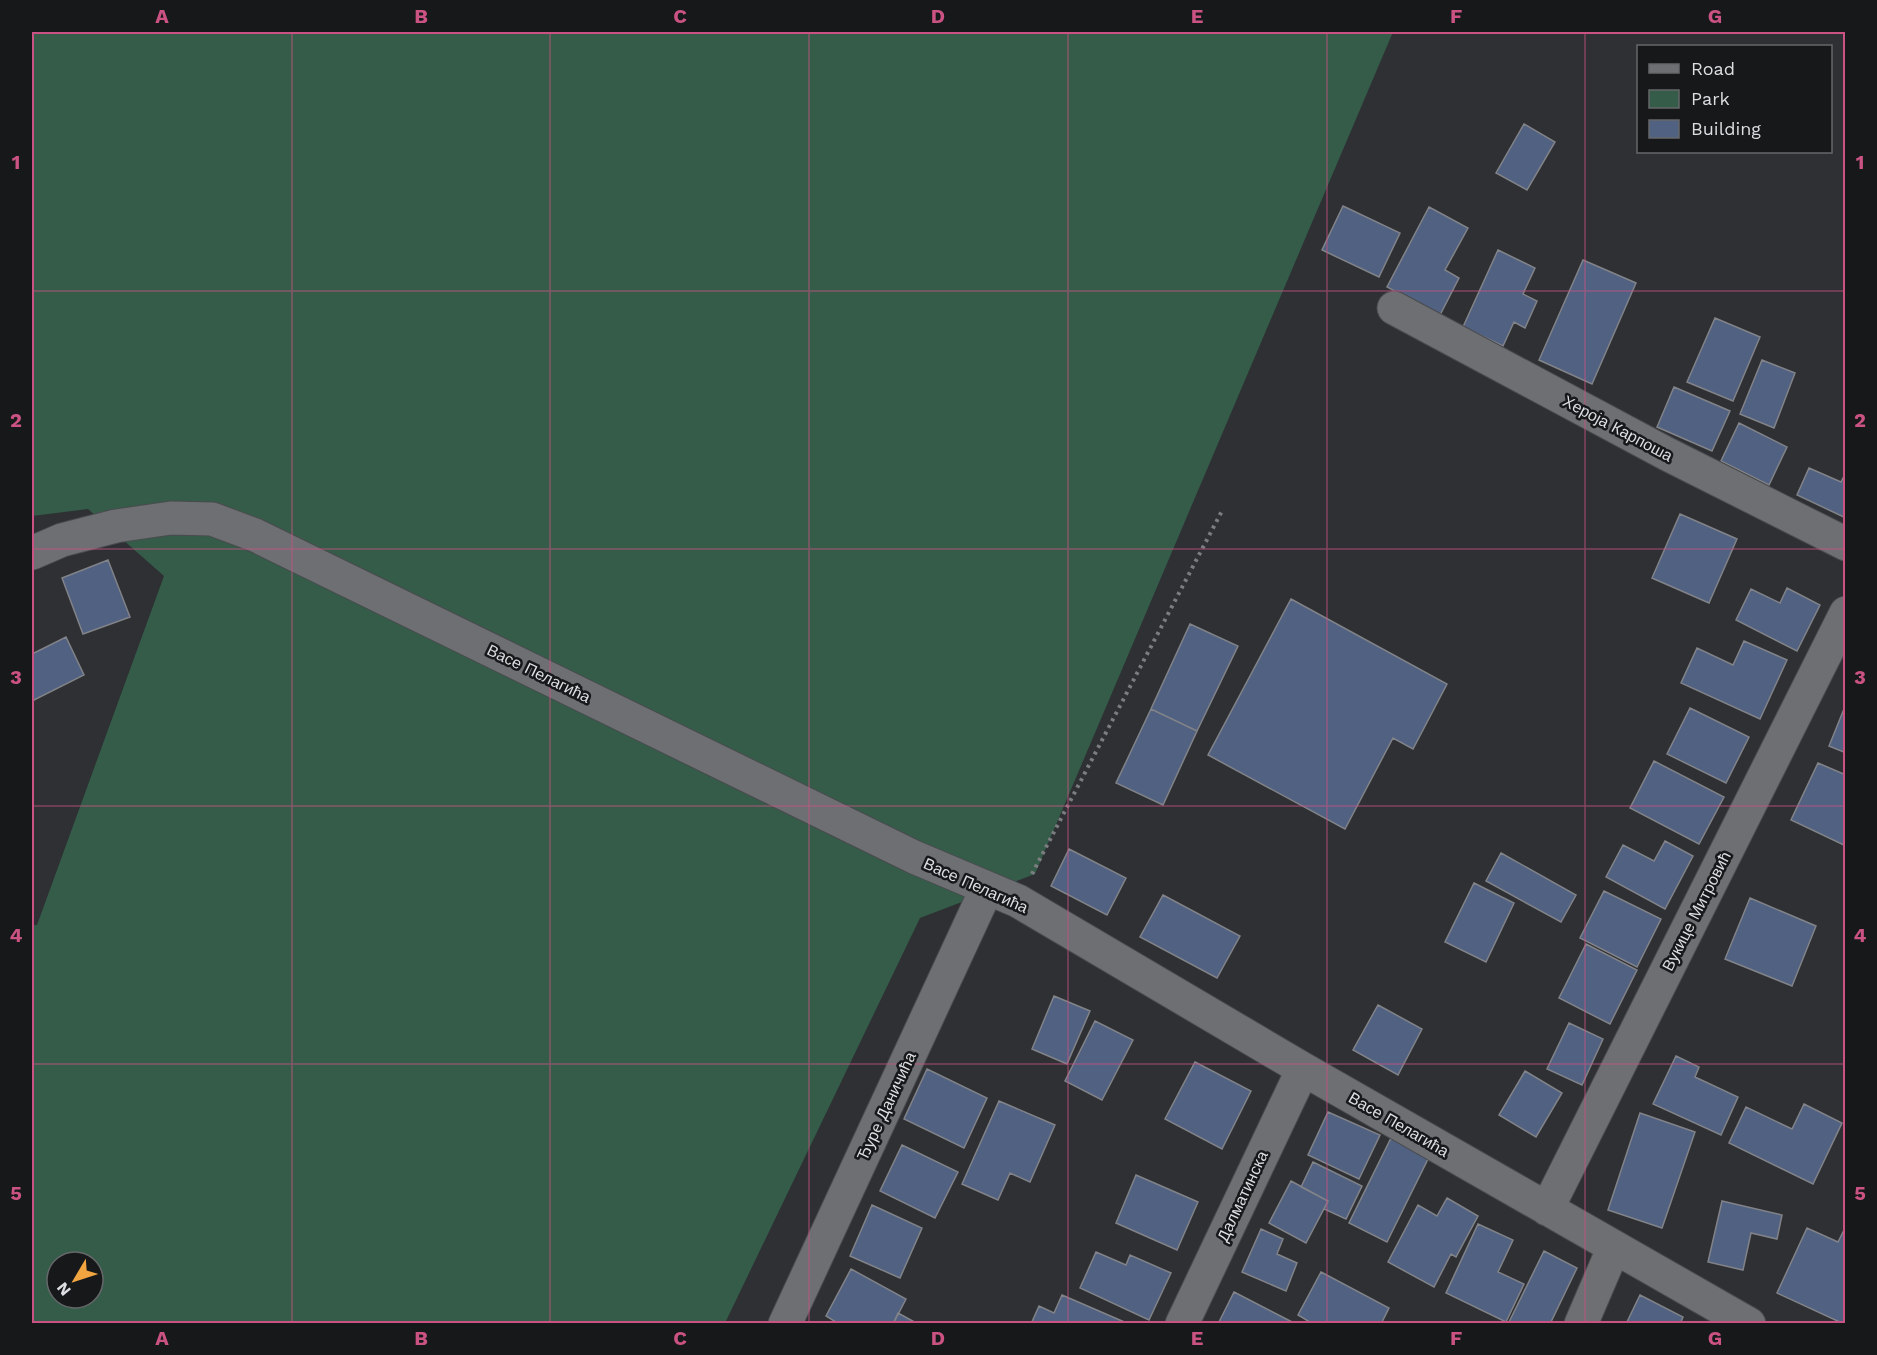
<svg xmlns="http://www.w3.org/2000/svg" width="1877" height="1355" viewBox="0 0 1877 1355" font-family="'Work Sans',sans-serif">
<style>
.green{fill:#345c49;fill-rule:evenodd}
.building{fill:#516181;stroke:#818388;stroke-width:1.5}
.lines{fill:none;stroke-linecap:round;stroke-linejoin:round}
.minor-casing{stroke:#4a4b4e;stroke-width:35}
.path{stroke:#7b7d80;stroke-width:4;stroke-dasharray:3 4.5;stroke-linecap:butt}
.minor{stroke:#6d6f73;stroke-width:33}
.grid{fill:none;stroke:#ca5383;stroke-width:1.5;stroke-opacity:0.55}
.labels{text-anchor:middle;stroke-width:5;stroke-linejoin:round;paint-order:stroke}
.street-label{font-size:16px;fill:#dddee1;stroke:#17181a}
.neatline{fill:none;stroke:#ca5383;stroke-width:2}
.grid-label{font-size:20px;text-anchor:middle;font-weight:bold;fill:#ca5383}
</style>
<rect width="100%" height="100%" fill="#2e3034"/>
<path class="green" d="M32,32H1393L1035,874L920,918L725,1323H32V925H37L164,576L88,509L32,516ZM57,1262H93V1298H57Z"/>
<path class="building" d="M1524,124L1555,142L1527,190L1496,173Z
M1343,206L1400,233L1379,277L1322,250Z
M1429,207L1468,228L1445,270L1459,278L1440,315L1387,287Z
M1498,250L1535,268L1523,294L1537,301L1525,328L1514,322L1503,346L1463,327Z
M1583,260L1636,283L1592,384L1539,360Z
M1715,318L1760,337L1733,401L1687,382Z
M1762,360L1795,373L1774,428L1740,414Z
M1674,387L1730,411L1712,451L1657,427Z
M1739,423L1787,447L1769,485L1721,461Z
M1809,468L1841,482L1846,472V518L1797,495Z
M1680,514L1737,539L1709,603L1652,578Z
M108,560L130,617L83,634L62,578Z
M1787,588L1820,605L1797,651L1736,620L1751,589L1780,603Z
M1291,599L1447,684L1413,749L1393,738L1345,829L1208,755Z
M1190,624L1238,646L1197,731L1151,709Z
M66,637L84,675L32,701V654Z
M1744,641L1787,660L1760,719L1681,683L1697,648L1733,665Z
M1846,704V753L1829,746Z
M1690,708L1749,737L1726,783L1667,754Z
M1151,709L1197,731L1163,805L1116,783Z
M1654,761L1724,797L1699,844L1630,808Z
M1818,763L1846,775V846L1791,820Z
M1665,841L1693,856L1665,909L1606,877L1623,845L1654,861Z
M1069,849L1126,878L1107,915L1051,886Z
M1501,853L1576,895L1561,922L1486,881Z
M1474,883L1514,903L1486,962L1445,942Z
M1604,891L1661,919L1637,967L1580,938Z
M1163,895L1240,936L1217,978L1140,937Z
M1750,898L1816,926L1792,986L1725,959Z
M1586,944L1637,970L1610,1024L1559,998Z
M1054,996L1090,1011L1067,1064L1032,1049Z
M1378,1005L1422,1029L1398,1075L1353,1050Z
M1095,1021L1133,1040L1102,1100L1065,1081Z
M1569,1023L1603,1039L1582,1085L1547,1069Z
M1676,1056L1699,1067L1695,1077L1738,1097L1721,1135L1653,1104Z
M1195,1062L1251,1091L1222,1149L1165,1119Z
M927,1069L987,1098L964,1148L904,1119Z
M1525,1071L1562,1093L1536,1137L1499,1115Z
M999,1101L1055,1125L1030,1182L1010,1173L998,1200L962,1184Z
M1804,1104L1842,1123L1813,1184L1729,1143L1746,1107L1792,1129Z
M1328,1112L1380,1135L1359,1179L1308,1155Z
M1640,1113L1695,1132L1662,1228L1608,1210Z
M1391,1138L1429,1157L1387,1242L1349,1223Z
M902,1145L958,1172L935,1218L880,1191Z
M1313,1162L1362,1186L1346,1219L1324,1209L1328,1201L1301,1187Z
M1136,1175L1198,1202L1177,1250L1116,1223Z
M1291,1181L1328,1201L1306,1243L1269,1223Z
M1447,1198L1478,1216L1456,1257L1451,1254L1434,1287L1388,1262L1418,1205L1437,1216Z
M1722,1201L1782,1215L1777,1239L1751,1233L1743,1270L1708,1262Z
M872,1205L922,1228L900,1278L850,1256Z
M1478,1224L1513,1240L1498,1272L1524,1284L1506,1322L1446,1293Z
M1846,1226V1324H1844L1777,1293L1807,1228L1838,1242Z
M1261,1229L1283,1239L1277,1254L1297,1263L1286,1291L1242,1272Z
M1544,1251L1577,1268L1550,1324H1511L1509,1322Z
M1096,1252L1126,1265L1130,1255L1171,1273L1149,1320L1080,1288Z
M851,1269L906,1299L893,1324H839L826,1316Z
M1321,1272L1389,1308L1381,1324H1313L1298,1315Z
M1234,1292L1296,1324H1218Z
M1062,1295L1129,1324H1031L1039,1306L1054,1313Z
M1640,1295L1683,1317L1680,1324H1626Z
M898,1313L918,1324H893Z"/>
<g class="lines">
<g class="minor-casing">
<path id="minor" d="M1394,308L1667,454L1846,544
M32,553L62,540L116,526L171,518L212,519L255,535L914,857L1018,901L1303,1069L1749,1324
M1547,1209L1846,613
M785,1324L987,888
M1182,1324L1303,1069
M1581,1324L1614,1247"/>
</g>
<path class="path" d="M1032,874L1223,509"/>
<use href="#minor" class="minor"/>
</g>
<path class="grid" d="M292,32V1324M550,32V1324M809,32V1324M1068,32V1324M1327,32V1324M1585,32V1324M32,291H1846M32,549H1846M32,806H1846M32,1064H1846"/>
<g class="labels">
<g class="street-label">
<text transform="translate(1618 428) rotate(28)" y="6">Хероја Карпоша</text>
<text transform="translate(539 673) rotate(26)" y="6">Васе Пелагића</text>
<text transform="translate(976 885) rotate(24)" y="6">Васе Пелагића</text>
<text transform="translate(1696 911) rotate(-63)" y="6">Вукице Митровић</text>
<text transform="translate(886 1106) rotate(-65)" y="6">Ђуре Даничића</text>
<text transform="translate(1399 1124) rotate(30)" y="6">Васе Пелагића</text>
<text transform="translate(1242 1196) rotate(-65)" y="6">Далматинска</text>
</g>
</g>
<rect width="1877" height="1355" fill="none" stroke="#17181a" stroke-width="66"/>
<rect x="1637" y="45" width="195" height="108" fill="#17181a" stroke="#66676a" stroke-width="1.5"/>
<rect x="1649" y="64" width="30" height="9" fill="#6d6f73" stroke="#66676a" stroke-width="1.5"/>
<text x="1691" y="75" font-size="18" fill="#dddee1">Road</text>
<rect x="1649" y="90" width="30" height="18" fill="#345c49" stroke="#66676a" stroke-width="1.5"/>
<text x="1691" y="105" font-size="18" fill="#dddee1">Park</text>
<rect x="1649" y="120" width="30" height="18" fill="#516181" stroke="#66676a" stroke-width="1.5"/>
<text x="1691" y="135" font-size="18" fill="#dddee1">Building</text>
<g transform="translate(75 1280) rotate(231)"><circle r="28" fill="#17181a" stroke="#66676a" stroke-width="1.5"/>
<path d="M0-4.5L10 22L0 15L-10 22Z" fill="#f1a540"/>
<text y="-9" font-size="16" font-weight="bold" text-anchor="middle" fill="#dddee1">N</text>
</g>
<rect x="33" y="33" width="1811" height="1289" class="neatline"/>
<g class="grid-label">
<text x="162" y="23">A</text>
<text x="421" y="23">B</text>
<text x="680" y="23">C</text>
<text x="938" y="23">D</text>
<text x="1197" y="23">E</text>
<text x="1456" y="23">F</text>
<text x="1715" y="23">G</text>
<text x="16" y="169">1</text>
<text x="1860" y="169">1</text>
<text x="16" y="427">2</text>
<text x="1860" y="427">2</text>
<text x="16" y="684">3</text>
<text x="1860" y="684">3</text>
<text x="16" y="942">4</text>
<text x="1860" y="942">4</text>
<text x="16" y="1200">5</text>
<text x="1860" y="1200">5</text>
<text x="162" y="1345">A</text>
<text x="421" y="1345">B</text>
<text x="680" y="1345">C</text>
<text x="938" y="1345">D</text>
<text x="1197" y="1345">E</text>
<text x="1456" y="1345">F</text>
<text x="1715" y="1345">G</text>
</g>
</svg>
